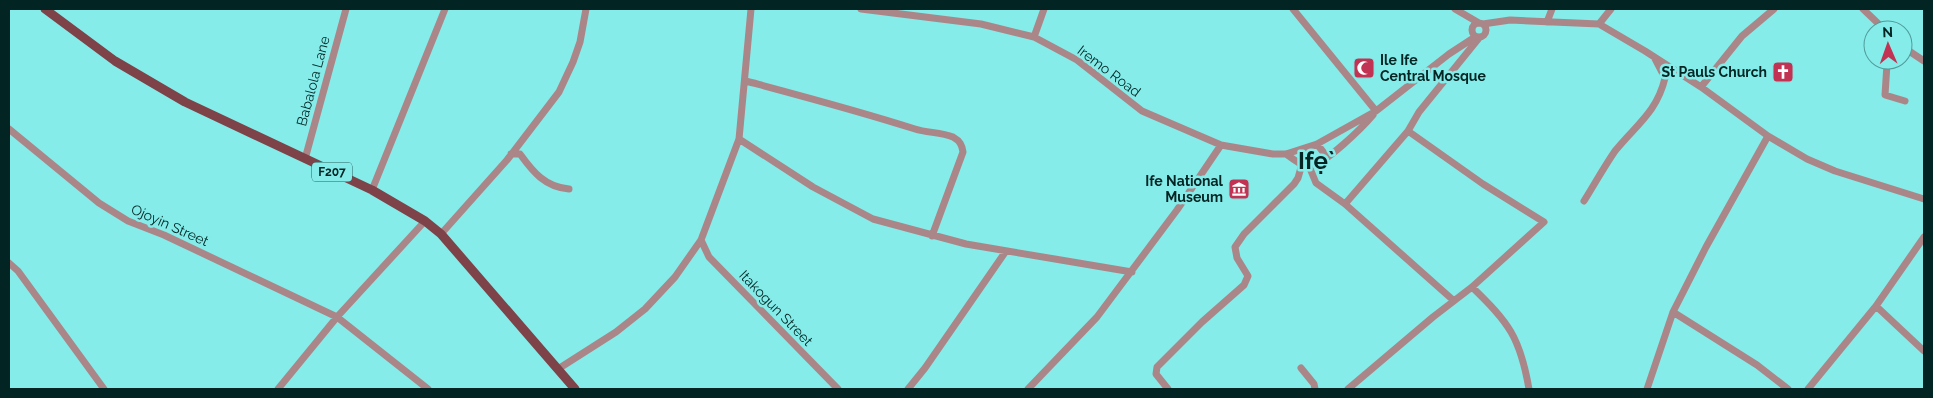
<svg xmlns="http://www.w3.org/2000/svg" width="1933" height="398" viewBox="0 0 1933 398" font-family="Raleway,sans-serif">
<style>
.lines{fill:none;stroke-linecap:round;stroke-linejoin:round}
.minor{stroke:#aa8689;stroke-width:7}
.major{stroke:#7e4249;stroke-width:9}
.labels{text-anchor:middle;stroke-width:5;stroke-linejoin:round;paint-order:stroke}
.shield{fill:#85ece9;stroke:#29615f;stroke-width:1}
.shield-label{font-size:12px;font-weight:bold;fill:#022524}
.poi-label{font-size:14px;font-weight:bold;fill:#022524;stroke:#85ece9;text-anchor:end}
.street-label{font-size:14px;fill:#022524;stroke:#85ece9}
.town-label{font-size:24px;font-weight:bold;fill:#022524;stroke:#85ece9}
</style>
<rect width="100%" height="100%" fill="#85ece9"/>
<g class="lines">
<path class="minor" d="M861,9L981,24L1034,37L1077,60L1142,111L1221,145L1273,154H1286L1317,144L1376,111L1449,54L1475,37
M1293,9L1376,111
M1455,9L1479,23
M1863,9L1885,30
M1547,22L1552,9
M1472 30a7 7 0 1 1 14 0a7 7 0 1 1-14 0Z
M1483,24L1510,20L1599,24L1645,51L1701,87L1768,136L1807,159L1835,171L1924,199
M1599,24L1611,9
M1034,37L1044,9
M1903,47L1924,61
M1889,60L1887,64L1885,95L1905,101
M746,81C802,96 859,111 915,129C927,133 941,132 953,137C960,141 962,145 963,152L932,236
M1701,87L1742,36L1774,9
M9,129L99,203L128,221L164,235L337,317L428,389
M739,139L813,187L873,219L966,244L1132,272
M1317,144L1327,157
M511,154H520C533,172 545,187 569,189
M1286,154C1293,159 1302,167 1311,166C1326,163 1362,128 1373,115
M305,159L346,9
M1309,166L1316,183L1345,204
M372,190L445,9
M1584,201C1594,185 1604,167 1615,151C1636,125 1657,112 1665,78L1654,57
M441,234L507,160L559,92L573,62L580,42L586,9
M701,240L709,257L838,389
M9,263L18,271L104,389
M1472,287C1509,323 1520,337 1529,389
M1453,300L1345,204L1408,131L1419,112L1479,38
M1876,306L1924,351
M1673,312L1757,365L1788,389
M1301,368L1314,384L1315,389
M558,369L616,332L645,309L675,277L701,240L739,139L751,9
M278,389L337,317L425,221
M908,389L925,368L1006,251
M1028,389L1097,317L1177,210L1221,145
M1168,389L1156,374L1157,367L1202,322L1244,285L1248,276L1237,258L1235,247L1244,234L1294,184L1298,178L1302,164
M1348,389L1433,317L1472,287L1544,222L1483,184L1408,131
M1647,389L1673,312L1706,247L1768,136
M1808,389L1876,306L1924,237"/>
<path class="major" d="M45,9L115,61L185,102L372,190L425,221L441,234L575,389"/>
</g>
<defs>
<g id="mosque-square" transform="scale(1.125)"><rect x="-9" y="-9" width="18" height="18" rx="4" fill="#c23252" stroke="#85ece9"/><path d="M3.5-4.9A6 6 0 1 0 3.5 4.9A5 5 0 1 1 3.5-4.9Z" fill="#fff"/></g>
<g id="church-square" transform="scale(1.125)"><rect x="-9" y="-9" width="18" height="18" rx="4" fill="#c23252" stroke="#85ece9"/><path d="M-1.2-6h2.4v3.5h3.3v2.4h-3.3V6h-2.4V-.1h-3.3v-2.4h3.3Z" fill="#fff"/></g>
<g id="museum-square" transform="scale(1.125)"><rect x="-9" y="-9" width="18" height="18" rx="4" fill="#c23252" stroke="#85ece9"/><path d="M0-6L6-3V-2H-6V-3ZM-5-1h2V3h-2ZM-1-1h2V3h-2ZM3-1h2V3H3ZM-6 4H6V6H-6Z" fill="#fff"/></g>
</defs>
<g fill-rule="evenodd">
<use href="#mosque-square" x="1364" y="68"/>
<use href="#church-square" x="1783" y="72"/>
<use href="#museum-square" x="1239" y="189"/>
</g>
<g class="labels">
<rect class="shield" x="312" y="162.5" width="40" height="19" rx="4"/>
<g class="shield-label">
<text x="332" y="176">F207</text>
</g>
<g class="poi-label">
<text x="1380" y="65" text-anchor="start">Ile Ife<tspan x="1380" dy="16">Central Mosque</tspan></text>
<text x="1767" y="77">St Pauls Church</text>
<text x="1223" y="186">Ife National<tspan x="1223" dy="16">Museum</tspan></text>
</g>
<g class="street-label">
<text transform="translate(1109 71) rotate(37)" y="5">Iremo Road</text>
<text transform="translate(313 81) rotate(-75)" y="5">Babalola Lane</text>
<text transform="translate(170 225) rotate(24)" y="5">Ojoyin Street</text>
<text transform="translate(776 308) rotate(46)" y="5">Itakogun Street</text>
</g>
<g class="town-label">
<text x="1313" y="169">Ifẹ̀</text>
</g>
</g>
<rect width="1933" height="398" fill="none" stroke="#022524" stroke-width="20"/>
<g transform="translate(1888 45) rotate(358)"><circle r="24" fill="#85ece9" stroke="#519c9a"/>
<path d="M0-4L9 19L0 12L-9 19Z" fill="#c23252"/>
<text y="-8" font-size="14" font-weight="bold" text-anchor="middle" fill="#022524">N</text>
</g>
</svg>
